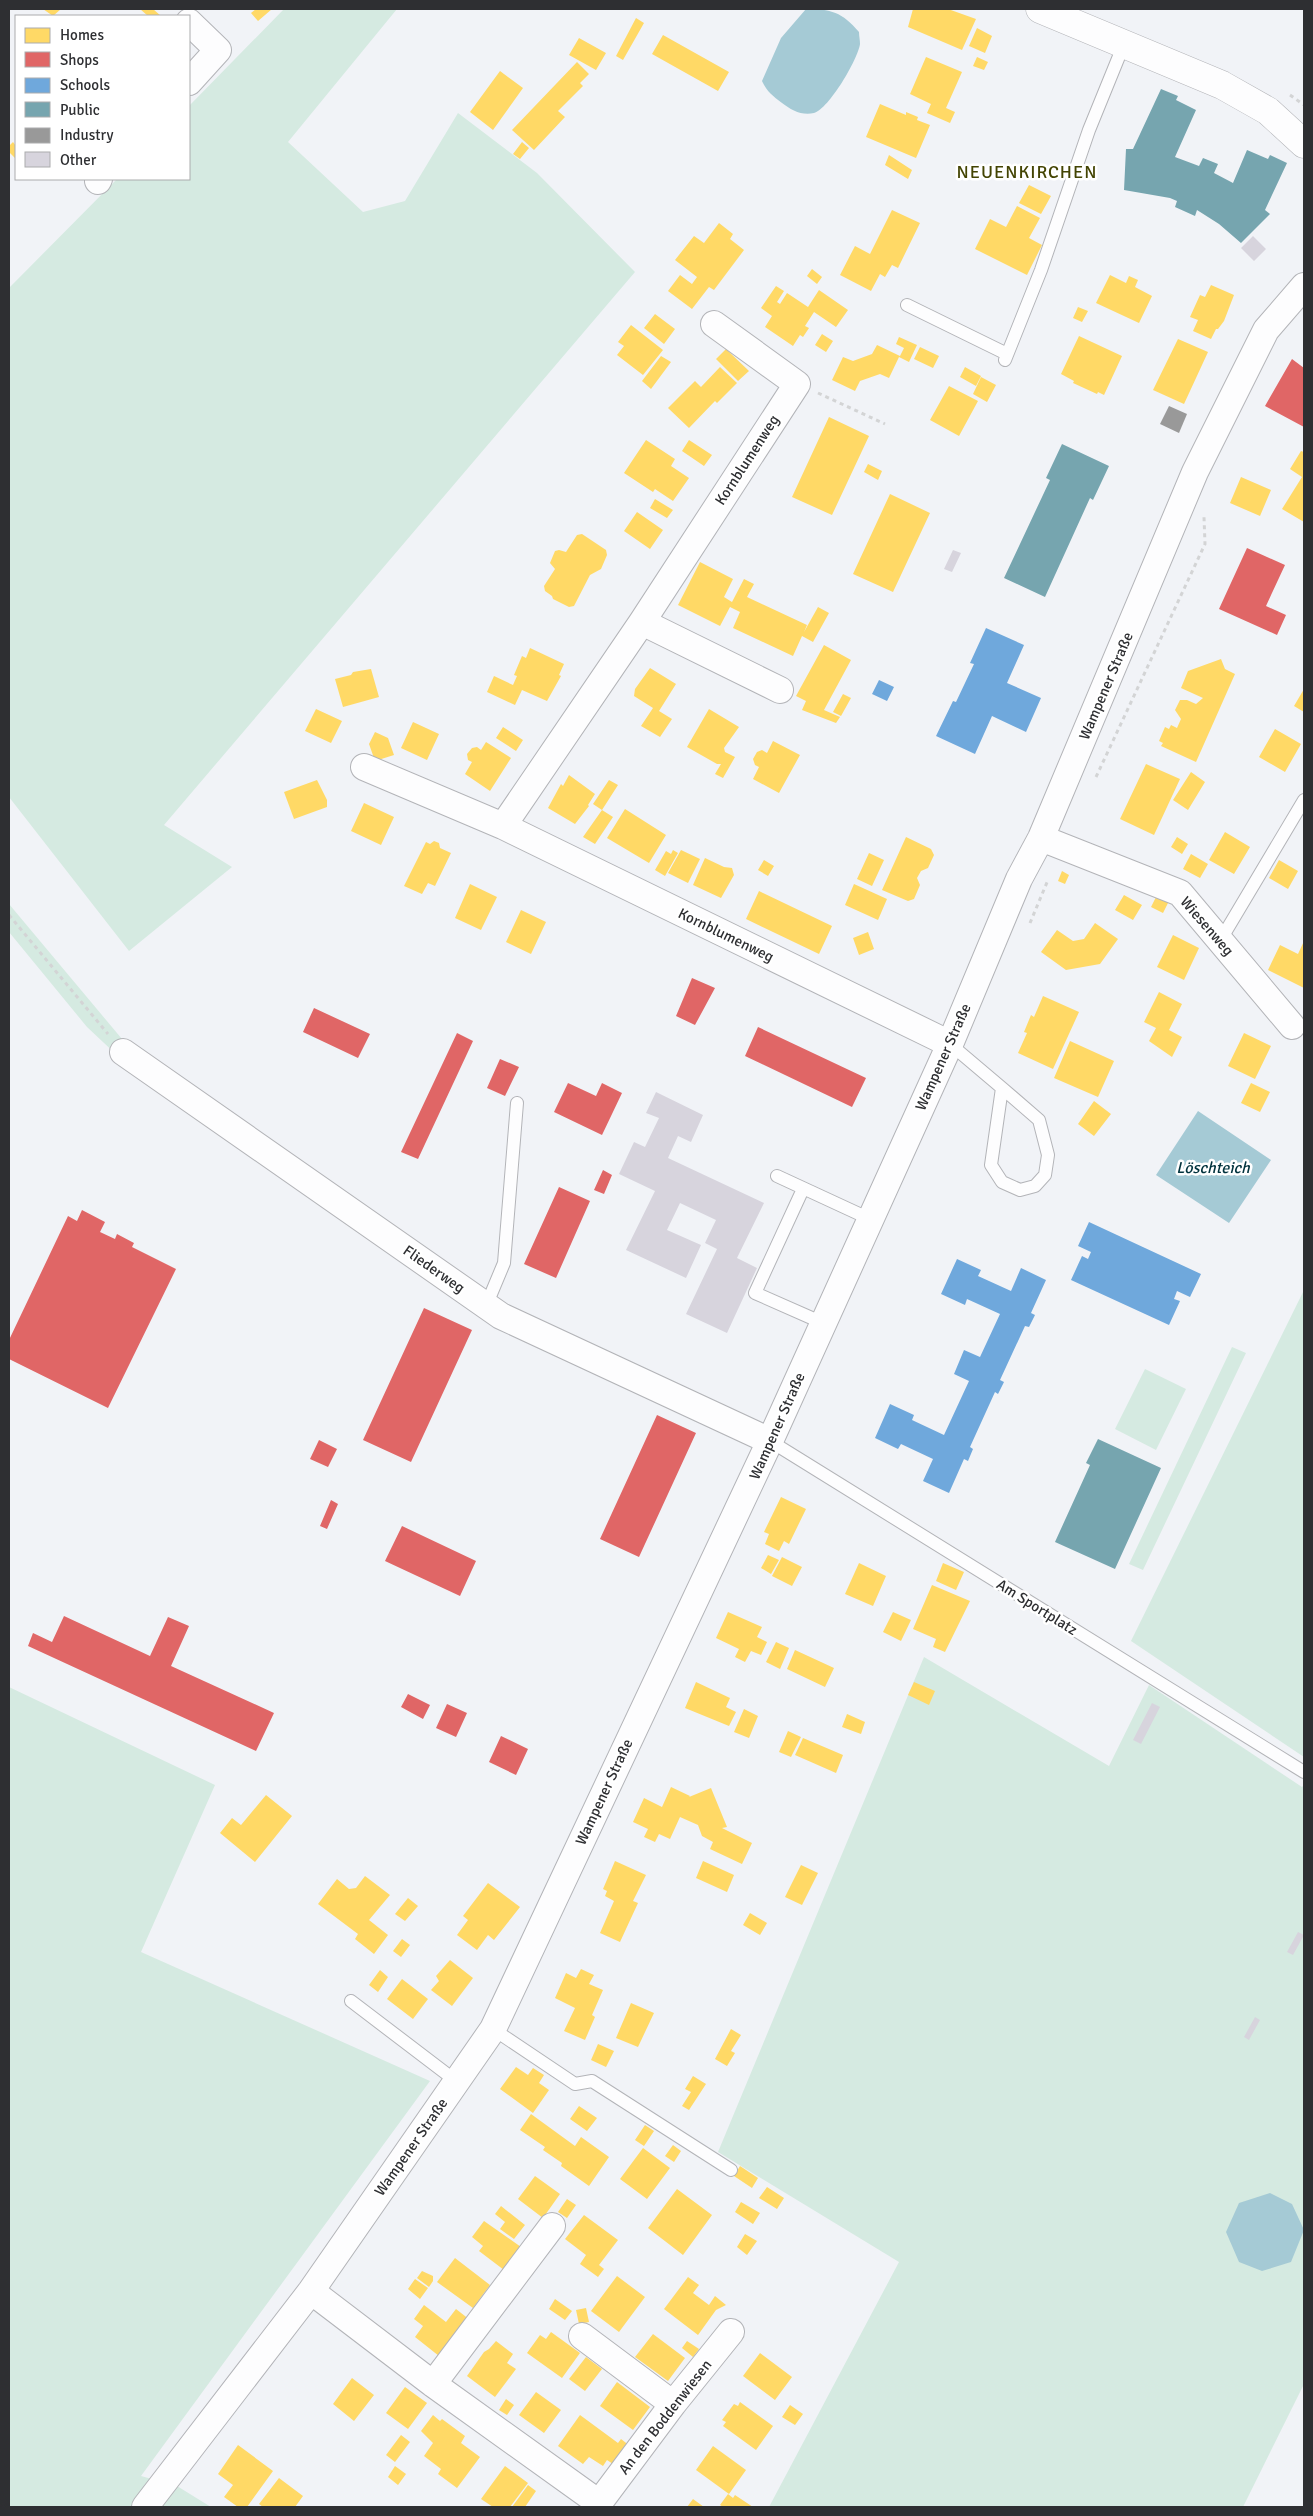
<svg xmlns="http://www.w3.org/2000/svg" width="1313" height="2516" viewBox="0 0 1313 2516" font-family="Signika,sans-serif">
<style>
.green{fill:#d5eae1}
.water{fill:#a5cad5}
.homes{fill:#ffd966}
.shops{fill:#e06666}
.schools{fill:#6fa8dc}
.public{fill:#76a5af}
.industry{fill:#999}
.building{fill:#d7d4dd}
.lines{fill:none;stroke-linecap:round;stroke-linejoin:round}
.service-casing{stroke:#b3b4b8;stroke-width:14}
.minor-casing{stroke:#b3b4b8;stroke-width:28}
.tertiary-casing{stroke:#b3b4b8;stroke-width:29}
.path{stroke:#d3d4d5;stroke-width:3;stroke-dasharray:4 4;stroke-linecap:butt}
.service{stroke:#fdfdfe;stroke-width:12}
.minor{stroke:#fdfdfe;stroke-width:26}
.tertiary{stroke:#fdfdfe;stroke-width:28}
.labels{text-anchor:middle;stroke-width:5;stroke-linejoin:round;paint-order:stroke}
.street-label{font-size:15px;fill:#2e2f32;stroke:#fff}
.water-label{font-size:16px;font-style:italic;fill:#00323d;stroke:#fff}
.quarter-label{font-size:18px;letter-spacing:1px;fill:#434403;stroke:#fff}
</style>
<rect width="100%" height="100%" fill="#f1f3f7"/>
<path class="green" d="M284,9H397L288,142L363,212L405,201L458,113L537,173L635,272L164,825L232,867L129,951L9,797V288L117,179H189V106Z
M9,904L127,1045L120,1058L87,1027L9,932Z
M1304,1290V1757L1131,1641Z
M1232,1347L1246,1353L1143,1570L1129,1564Z
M1145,1369L1186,1389L1156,1450L1115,1429Z
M924,1657L1109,1766L1149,1685L1302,1787L1304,1785V2384L1243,2507H769L899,2262L718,2152Z
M9,1687L215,1785L141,1952L430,2081L141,2476L177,2486L211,2507H9Z"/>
<path class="water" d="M806,9C831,9 842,12 859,32C859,36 860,40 860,44C858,59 829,109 814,113C802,116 791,110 782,103C773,96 767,92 762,81L781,38Z
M1198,1111L1271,1160L1229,1223L1156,1175Z
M1270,2193L1292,2204L1304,2230L1291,2262L1262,2271L1239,2262L1226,2232L1239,2203Z"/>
<path class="homes" d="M43,9H61L53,16Z
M140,9H153L161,16H148Z
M256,9H272L258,21L251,13Z
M913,9H948L976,19L962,50L908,27Z
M636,18L644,23L623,60L616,56Z
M977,28L992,36L985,53L969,46Z
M663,35L729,72L718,91L652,54Z
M579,38L606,53L596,70L569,55Z
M926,57L962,72L946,108L955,112L950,123L927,113L931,104L910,94Z
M977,57L988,62L984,70L973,66Z
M577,62L589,74L580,83L583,86L558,111L565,117L534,150L512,130Z
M500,71L523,88L493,130L470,112Z
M880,104L906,115V112L918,117L917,120L930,125L916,158L866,137Z
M13,142L16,146V159L9,152V146Z
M522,142L529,148L520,159L513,154Z
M889,155L912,170L908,179L885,165Z
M1029,185L1051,196L1041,214L1019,203Z
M1017,206L1040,218L1029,238L1042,245L1027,275L975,249L990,219L1006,227Z
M892,210L920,223L898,268L892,265L885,277L880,274L871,291L840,275L855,246L870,254Z
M719,223L733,234L730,239L744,250L714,290L709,287L692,309L668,291L680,275L692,284L697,277L675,260L694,236L704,243Z
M812,269L822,277L817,284L807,276Z
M1110,275L1126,283L1129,276L1138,280L1135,287L1152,296L1139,323L1096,303Z
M1211,285L1234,295L1224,321L1218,329H1216L1211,339L1193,331L1198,320L1190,317L1200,295L1205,297Z
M776,286L784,291L777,302L780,304L787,293L808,307L819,290L848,310L836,327L814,312L805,326L809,328L803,337L800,335L793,346L765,327L772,316L761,308Z
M1078,307L1088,311L1082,322L1073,318Z
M655,314L675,329L664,344L644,328Z
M631,325L663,350L643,375L617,355L624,346L618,342Z
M822,334L833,341L826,352L815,345Z
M1079,336L1122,356L1104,395L1098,392L1097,394L1073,383L1074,381L1061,374Z
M899,337L917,345L909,362L899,357L889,378L880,374L860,381L855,391L832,380L843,357L853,361L872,354L877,345L900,356L904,348L896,344Z
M1178,339L1208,352L1184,404L1153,390Z
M920,347L939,356L933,368L914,359Z
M726,349L749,371L738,381L716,359Z
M661,356L671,362L651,389L642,381Z
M720,367L737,383L717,403L715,401L689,428L668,408L695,381L701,387Z
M965,367L981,376L976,386L960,377Z
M981,377L996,385L987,402L973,394Z
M949,386L978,401L959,436L930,420Z
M829,417L869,436L832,515L792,497Z
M646,440L675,459L671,466L689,478L673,501L655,489L653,492L624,473Z
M689,440L712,455L704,466L682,451Z
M1301,451L1304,452V522L1282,509L1302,477L1290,469Z
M868,464L882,471L878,480L864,472Z
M1241,477L1271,490L1260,516L1230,503Z
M890,494L930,513L893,592L853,574Z
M655,499L673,510L667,518L650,508Z
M637,512L663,530L650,549L624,531Z
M582,534L606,550L607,555L601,569L590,575L574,606L569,607L553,599L552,596L545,591L544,586L555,569L550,563L555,551L559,550L566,552L577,535Z
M700,562L733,579L724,597L732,602L744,579L754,584L747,597L807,625L804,632L818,607L829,613L813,642L802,636L793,656L733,628L740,612L730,607L720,626L678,605Z
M824,645L851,660L824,710L840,717L836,723L802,710L806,701L796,696Z
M530,648L564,664L559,675L561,676L547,701L522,690L515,705L487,692L494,676L513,685L517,676L514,675L522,656L526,658Z
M1221,659L1225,669L1235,674L1196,762L1161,746L1163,743L1159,741L1165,727L1169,729L1171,725L1177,728L1181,719L1175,710L1180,700H1187L1196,704L1203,698L1181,688L1188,671Z
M650,668L676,684L659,711L672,719L660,737L641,726L653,708L634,696L635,689Z
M371,669L379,697L343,707L335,679L351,675L353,672Z
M1304,689V712L1294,706Z
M843,694L851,698L841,716L833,712Z
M316,709L342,721L331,743L305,731Z
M709,709L739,727L724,748L725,752L735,757L723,778L715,774L721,764H717L687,747Z
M413,722L439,734L427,760L401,748Z
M503,727L523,740L516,751L496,738Z
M1275,729L1301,744L1285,772L1259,757Z
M375,732L388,738L394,755L375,761L369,744Z
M773,741L800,755L779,793L753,779L759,767L755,765L753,759L757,752L762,750L767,753Z
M486,742L511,758L490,791L465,774L472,762L468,760L467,754L472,748L477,747L481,750Z
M1146,764L1180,779L1154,835L1120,819Z
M1191,772L1205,782L1188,810L1173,800Z
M569,775L595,794L588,805L589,806L575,824L548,808L561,784L563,786Z
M317,780L327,800V807L294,819L284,792Z
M609,780L618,785L602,810L593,804Z
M364,803L394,817L381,845L351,831Z
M625,809L666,835L649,863L607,838Z
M602,810L613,817L595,844L583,837Z
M1225,832L1250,847L1234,874L1209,860Z
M906,837L931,849L934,855L928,868L921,871L917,878L920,885L914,899L908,901L882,890Z
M1177,837L1188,844L1182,854L1171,847Z
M434,841L439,843L440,848L451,853L435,886L428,883L422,894L404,886L426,842L430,844Z
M673,850L678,853L665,876L655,870L666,851L671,854Z
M681,850L700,859L688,883L668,873Z
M869,853L884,860L872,886L857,879Z
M1191,854L1208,864L1200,878L1183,869Z
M705,858L724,867L732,868L734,875L721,898L693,885Z
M764,860L774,866L768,876L758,870Z
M1279,860L1298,871L1288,889L1269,878Z
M1062,871L1069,875L1065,884L1058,881Z
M470,884L497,897L481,930L455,918Z
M854,884L887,899L878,920L845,905Z
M759,891L832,926L819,954L746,919Z
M1124,895L1142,905L1133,920L1115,910Z
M1157,895L1169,901L1163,913L1151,907Z
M521,910L546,922L531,954L506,942Z
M1095,923L1118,939L1100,964L1066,970L1041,952L1057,930L1073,941L1084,939Z
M868,932L874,949L859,955L853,938Z
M1173,935L1199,948L1184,980L1157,967Z
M1304,941V988L1268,970L1280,945L1298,954Z
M1159,992L1182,1004L1169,1030L1182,1037L1172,1057L1149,1041L1156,1028L1144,1022Z
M1043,996L1079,1012L1053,1069L1018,1053L1027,1033L1024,1032L1031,1015L1034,1017Z
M1244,1033L1271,1046L1255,1079L1228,1066Z
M1070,1041L1114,1061L1098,1097L1054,1078Z
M1251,1083L1270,1092L1260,1112L1241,1103Z
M1094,1101L1111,1114L1094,1136L1078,1124Z
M781,1497L806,1509L789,1544L784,1541L779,1551L765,1544L769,1534L764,1532Z
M768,1555L779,1560L771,1574L761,1568Z
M782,1557L802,1567L792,1586L772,1576Z
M859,1563L886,1576L873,1606L845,1594Z
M943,1563L964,1572L956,1590L936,1581Z
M932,1585L970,1601L945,1652L933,1647L936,1639L913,1629Z
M728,1612L762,1627L757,1637L767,1642L761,1655L751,1651L745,1662L735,1657L739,1649L716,1638Z
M893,1612L911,1620L901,1641L883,1632Z
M776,1642L789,1648L780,1669L766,1662Z
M795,1650L834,1668L825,1687L787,1669Z
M696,1682L730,1698L726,1707L736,1712L729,1726L685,1708Z
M914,1682L935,1691L929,1705L908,1695Z
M744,1709L758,1716L749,1738L734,1732Z
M847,1714L865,1722L861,1734L842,1727Z
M788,1731L801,1737L791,1757L779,1752Z
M803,1738L843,1755L836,1773L795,1755Z
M671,1787L690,1796L689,1797L711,1788L727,1827L722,1828L752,1843L742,1864L710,1849L713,1842L702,1836L698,1825L680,1817L670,1839L659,1834L655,1842L644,1837L648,1829L633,1822L644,1798L662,1807Z
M266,1795L292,1816L255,1862L220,1833L232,1818L241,1825Z
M615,1861L646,1875L633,1901L638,1903L620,1942L600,1933L614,1901L605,1896L607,1891L603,1889Z
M703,1861L734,1875L727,1892L696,1878Z
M801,1865L818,1873L802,1905L785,1897Z
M365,1876L390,1895L369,1920L388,1935L374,1954L355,1939L358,1934L318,1904L337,1879L349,1889L356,1888Z
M488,1883L520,1907L494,1940L488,1935L477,1950L457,1935L468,1920L463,1916Z
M408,1898L418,1906L405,1921L395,1914Z
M750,1913L767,1923L760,1935L743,1925Z
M402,1939L410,1945L401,1957L393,1951Z
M450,1960L473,1978L452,2006L431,1990L439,1981L436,1976Z
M581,1969L594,1975L589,1984L603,1990L592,2015L595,2017L585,2040L564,2031L575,2008L555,1998L566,1973L576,1978Z
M380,1970L388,1977L378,1992L369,1985Z
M402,1979L428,1999L413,2019L387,1999Z
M631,2003L654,2013L638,2047L616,2038Z
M731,2029L741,2035L731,2051L735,2053L727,2066L715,2059Z
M598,2044L614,2051L606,2067L591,2060Z
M516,2067L528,2075L533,2068L544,2075L539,2083L549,2090L533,2113L500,2089Z
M693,2076L706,2084L689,2110L682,2106L691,2092L685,2089Z
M579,2106L597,2118L587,2131L570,2119Z
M531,2114L575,2146L581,2137L609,2157L589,2186L561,2166L562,2163L543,2150L545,2147L520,2130Z
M645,2125L654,2131L644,2146L635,2140Z
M673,2145L681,2151L674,2162L665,2156Z
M643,2148L670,2168L647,2199L620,2179Z
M740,2166L758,2178L752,2188L734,2176Z
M535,2176L560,2194L543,2218L518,2199Z
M767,2187L784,2198L777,2209L759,2198Z
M677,2189L712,2215L683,2255L648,2228Z
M567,2199L576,2205L567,2218L558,2212Z
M741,2202L760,2213L753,2224L735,2212Z
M501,2206L525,2225L514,2239L500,2229L505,2222L495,2214Z
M584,2215L618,2240L599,2265L604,2269L598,2277L580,2264L586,2255L565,2239Z
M484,2221L521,2247L504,2270L479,2251L483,2246L472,2237Z
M745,2234L757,2241L747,2255L737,2247Z
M455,2258L490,2285L473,2308L437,2282Z
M422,2271L433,2276V2281L429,2287L417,2278Z
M617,2276L645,2297L619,2332L591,2311Z
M688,2277L699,2285L693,2293L709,2305L715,2296L726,2305L716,2310L698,2335L664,2309Z
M415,2279L428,2288L420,2299L408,2289Z
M555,2299L572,2311L565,2320L549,2309Z
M424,2305L446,2322L456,2309L470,2320L439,2356L415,2337L423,2326L414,2319Z
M586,2308L589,2322L579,2324L576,2310Z
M551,2332L580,2353L562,2378L527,2353L540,2335L546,2339Z
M653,2334L685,2358L668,2381L635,2357Z
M496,2341L513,2354L507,2363L516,2369L495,2397L467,2376L484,2352L489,2349Z
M687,2341L699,2349L693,2357L682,2348Z
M760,2353L792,2377L775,2400L743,2376Z
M586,2357L602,2369L585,2391L569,2379Z
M352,2378L374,2395L354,2421L333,2404Z
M617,2382L650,2407L633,2430L600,2406Z
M405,2387L427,2403L408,2429L386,2413Z
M536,2392L561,2410L544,2433L519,2415Z
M506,2399L514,2405L507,2415L499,2410Z
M740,2402L773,2426L756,2450L723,2426L726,2422L722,2420L734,2404L738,2406Z
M790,2405L803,2414L795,2425L782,2417Z
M433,2415L440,2421L442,2419L465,2436L461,2443L480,2457L457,2488L438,2474L441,2469L424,2456L433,2443L421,2431Z
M580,2415L618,2443L621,2439L630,2446L616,2466L607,2460L603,2466L589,2457L583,2464L558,2446Z
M401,2435L410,2442L395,2462L386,2455Z
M238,2445L273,2471L247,2507H238L224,2497L233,2485L218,2474Z
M713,2446L746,2470L729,2494L696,2470Z
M395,2466L406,2474L398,2485L388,2477Z
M505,2466L528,2483L510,2507H493L481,2499Z
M279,2478L303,2496L295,2507H263L259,2504Z
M528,2485L536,2491L525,2507H512Z
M728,2494L733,2498L735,2495L753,2507H723L720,2505Z
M693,2499L704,2507H687Z"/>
<path class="shops" d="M1292,359L1304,368V427L1265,406Z
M1247,548L1285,565L1266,606L1286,615L1277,635L1219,609Z
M692,978L715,988L695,1025L676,1016Z
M314,1008L370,1034L358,1058L303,1032Z
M758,1027L866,1078L852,1107L745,1056Z
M457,1033L473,1041L418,1159L401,1152Z
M500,1059L519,1067L505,1096L487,1088Z
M568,1083L596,1096L602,1083L622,1093L602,1135L554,1112Z
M603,1170L612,1175L604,1194L594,1190Z
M559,1187L590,1201L556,1278L524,1264Z
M82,1210L105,1222L100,1232L115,1239L117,1234L134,1243L132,1247L176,1269L108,1408L9,1359V1340L68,1216L77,1221Z
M424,1308L472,1330L411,1462L363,1440Z
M657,1415L696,1433L639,1557L600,1539Z
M319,1440L337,1449L328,1467L310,1459Z
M331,1500L338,1504L327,1529L320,1526Z
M402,1526L476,1561L460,1596L385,1561Z
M64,1616L150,1656L168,1617L189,1626L171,1666L274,1713L256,1751L28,1646L33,1633L52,1642Z
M408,1694L430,1705L423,1719L401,1707Z
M447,1704L467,1713L456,1737L436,1728Z
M501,1736L528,1749L516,1775L489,1762Z"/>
<path class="schools" d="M986,628L1024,645L1007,683L1041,698L1026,732L992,716L975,754L936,736L953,701L956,702L974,664L970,663Z
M879,680L894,687L887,701L872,694Z
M1089,1222L1201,1274L1190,1297L1177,1291L1174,1299L1180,1301L1169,1325L1071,1280L1082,1256L1088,1259L1091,1252L1078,1246Z
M957,1259L981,1270L978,1276L1011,1291L1021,1268L1046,1280L1031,1313L1035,1315L1029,1327L1025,1326L1000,1380L1004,1382L998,1394L995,1392L970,1447L973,1449L968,1461L964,1459L949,1493L923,1481L933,1459L901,1444L898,1449L875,1438L890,1404L914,1415L912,1420L944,1435L969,1381L954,1374L964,1350L980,1357L1000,1314L967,1299L965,1305L941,1294Z"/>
<path class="public" d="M1161,89L1178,96L1176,100L1196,110L1175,157L1199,166L1203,158L1218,164L1214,173L1233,183L1247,150L1268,159L1270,155L1287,163L1265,210L1270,214L1241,243L1219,224L1197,210L1195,216L1175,207L1177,201L1170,198L1124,190L1126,149H1133Z
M1062,444L1109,466L1093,500L1090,498L1045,597L1004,578L1050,480L1046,478Z
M1098,1439L1161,1468L1115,1569L1055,1542L1090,1465L1086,1463Z"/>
<path class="industry" d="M1169,406L1187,414L1179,433L1160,424Z"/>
<path class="building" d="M1253,236L1266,249L1254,261L1241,248Z
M953,550L961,553L952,572L944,569Z
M656,1092L703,1115L691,1142L678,1136L668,1158L764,1203L737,1258L757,1268L727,1333L686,1314L717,1249L705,1243L716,1220L680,1203L667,1230L701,1245L686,1278L626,1250L655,1191L619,1174L634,1142L645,1147L659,1118L646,1113Z
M1152,1703L1160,1707L1141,1744L1133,1740Z
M1298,1932L1304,1935L1293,1955L1287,1952Z
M1255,2017L1260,2020L1249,2040L1244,2037Z"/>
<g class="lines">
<g class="service-casing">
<path id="service" d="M907,305L1007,354
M1005,360L1041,270L1089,130L1124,44
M1220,941L1304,800
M950,1044L1002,1088L1039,1120L1048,1155L1045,1175L1035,1186L1020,1190L1002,1182L991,1165L1002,1088
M777,1176L870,1219
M803,1189L755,1293L823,1323
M486,1306L504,1263L517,1103
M770,1441L1304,1772
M351,2001L456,2081
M493,2029L575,2084L592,2081L731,2170"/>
</g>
<g class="minor-casing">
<path id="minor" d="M189,22L218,50L189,82
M98,181L99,179
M642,622L780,690
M364,767L503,826L950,1044
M503,826L642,622L797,384L714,324
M1041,838L1180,893L1292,1026
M123,1052L501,1316L770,1441
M311,2291L433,2384L599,2503L673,2404L731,2332
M582,2336L673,2404
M433,2384L552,2226
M145,2507L311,2291L493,2029L770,1441L950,1044L1019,879L1041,838L1195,472L1266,330L1304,286"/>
</g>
<g class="tertiary-casing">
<path id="tertiary" d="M1040,9L1222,85L1268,111L1304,144"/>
</g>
<path class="path" d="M1290,95L1304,105
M818,393L885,424
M1096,777L1205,544L1204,517
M9,915L108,1034
M1030,923L1048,880"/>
<use href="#service" class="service"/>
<use href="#minor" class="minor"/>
<use href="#tertiary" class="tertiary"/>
</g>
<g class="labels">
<g class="street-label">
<text transform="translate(747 460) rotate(-57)" y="5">Kornblumenweg</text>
<text transform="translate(1106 686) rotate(-67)" y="5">Wampener Straße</text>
<text transform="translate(1207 926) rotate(49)" y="5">Wiesenweg</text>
<text transform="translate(726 935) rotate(26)" y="5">Kornblumenweg</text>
<text transform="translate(943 1057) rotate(-66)" y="5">Wampener Straße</text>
<text transform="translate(434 1269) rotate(35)" y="5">Fliederweg</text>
<text transform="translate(777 1426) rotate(-66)" y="5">Wampener Straße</text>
<text transform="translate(1037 1607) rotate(32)" y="5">Am Sportplatz</text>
<text transform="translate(604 1792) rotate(-65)" y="5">Wampener Straße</text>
<text transform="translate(411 2147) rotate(-55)" y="5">Wampener Straße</text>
<text transform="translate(665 2417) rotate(-52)" y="5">An den Boddenwiesen</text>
</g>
<g class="water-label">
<text x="1213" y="1173">Löschteich</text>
</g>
<g class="quarter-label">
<text x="1027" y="178">NEUENKIRCHEN</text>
</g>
</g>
<rect width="1313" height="2516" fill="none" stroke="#2e2f32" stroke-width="20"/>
<rect x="15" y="15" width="175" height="165" fill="#ffffff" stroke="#abacad"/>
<rect x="25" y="28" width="25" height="15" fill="#ffd966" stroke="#abacad"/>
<text x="60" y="40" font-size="15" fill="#2e2f32">Homes</text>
<rect x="25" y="52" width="25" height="15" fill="#e06666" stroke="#abacad"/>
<text x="60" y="65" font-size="15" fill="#2e2f32">Shops</text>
<rect x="25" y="78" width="25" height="15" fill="#6fa8dc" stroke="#abacad"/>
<text x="60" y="90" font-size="15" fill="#2e2f32">Schools</text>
<rect x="25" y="102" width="25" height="15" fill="#76a5af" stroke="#abacad"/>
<text x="60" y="115" font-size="15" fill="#2e2f32">Public</text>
<rect x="25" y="128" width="25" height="15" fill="#999999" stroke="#abacad"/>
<text x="60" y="140" font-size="15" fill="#2e2f32">Industry</text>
<rect x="25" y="152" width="25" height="15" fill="#d7d4dd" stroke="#abacad"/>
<text x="60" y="165" font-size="15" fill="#2e2f32">Other</text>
</svg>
